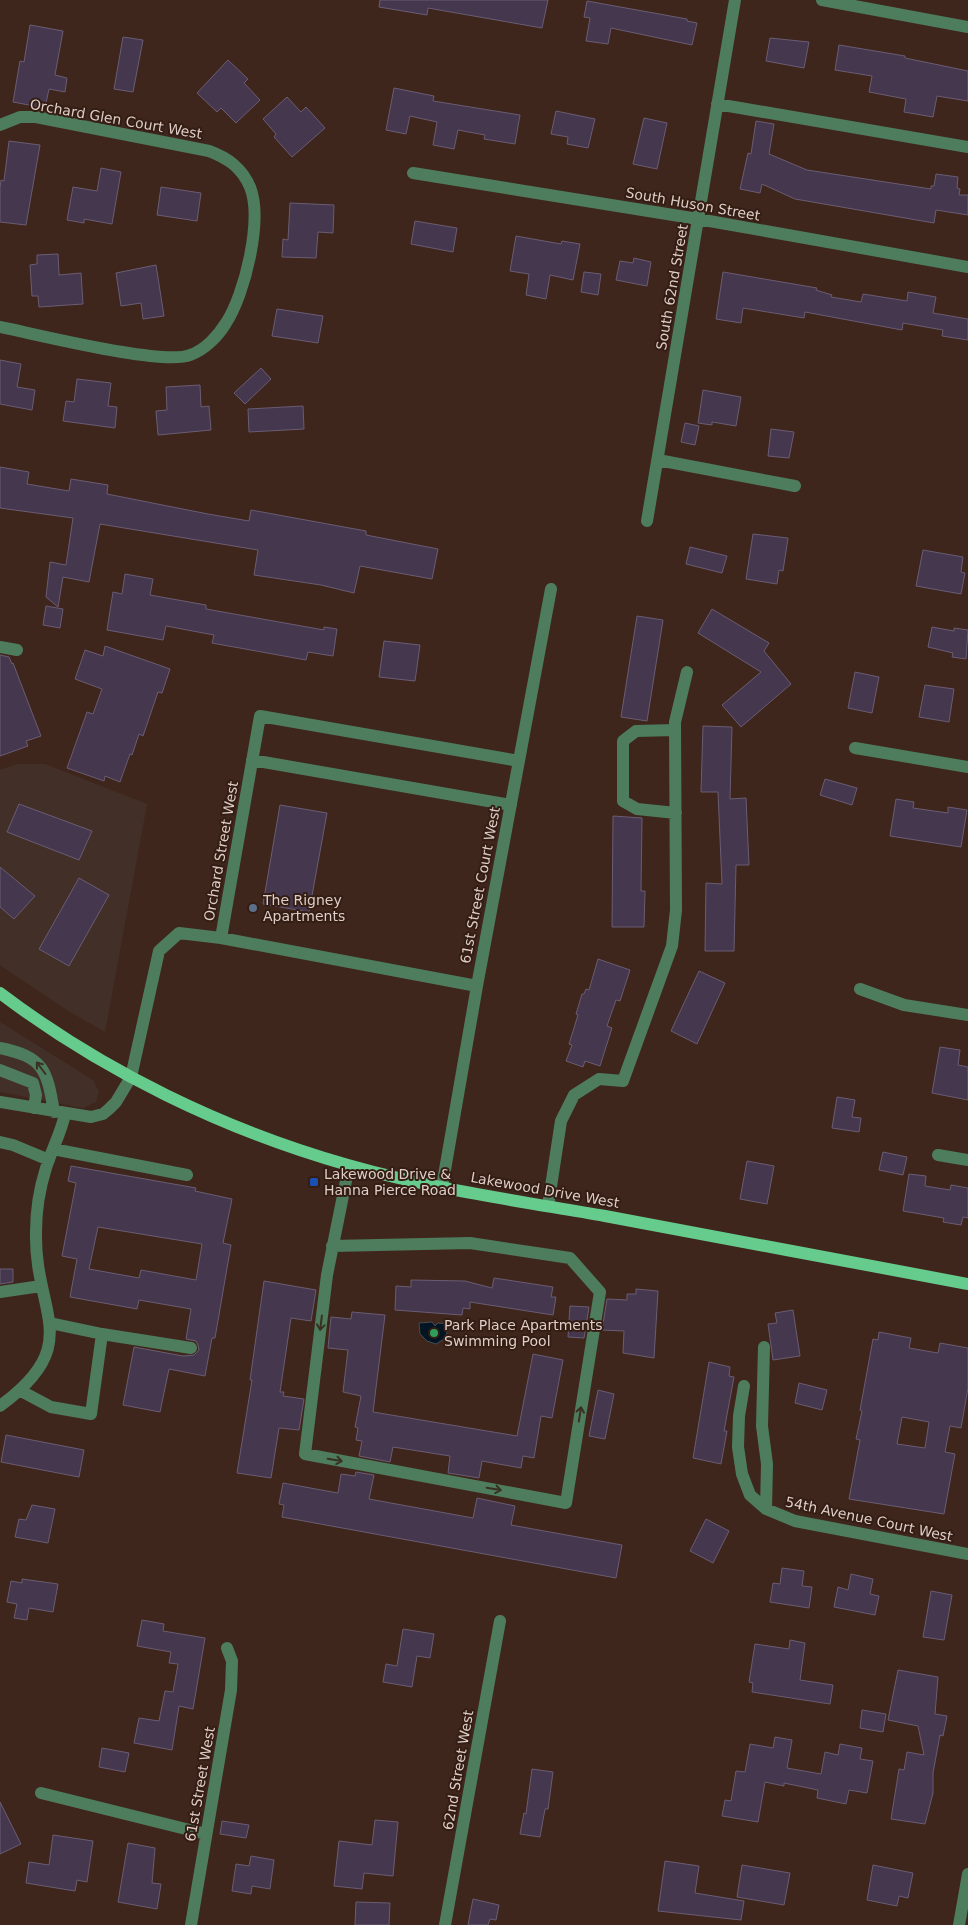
<svg xmlns="http://www.w3.org/2000/svg" width="968" height="1925" viewBox="0 0 968 1925" font-family="'DejaVu Sans',sans-serif">
<style>
.commercial{fill:#423028}
.water{fill:#031523;stroke:#454c54}
.building{fill:#45374d;stroke:#6a5c73;fill-rule:evenodd}
.lines{fill:none;stroke-linecap:round;stroke-linejoin:round}
.minor{stroke:#4e7d5e;stroke-width:12}
.major{stroke:#66cc8d;stroke-width:12}
.oneway{stroke:#393022}
.service-dot{fill:#5c6f8a;stroke:#341d13;stroke-width:2}
.transit-dot{fill:#1a4fb4;stroke:#341d13;stroke-width:2}
.leisure-dot{fill:#2e9e5b;stroke:#341d13;stroke-width:2}
.labels{text-anchor:middle;stroke-width:4;stroke-linejoin:round;paint-order:stroke}
.street-label{font-size:14px;fill:#dfcec8;stroke:#341d13}
.poi-label{font-size:14px;fill:#dfcec8;stroke:#341d13;text-anchor:start}
</style>
<rect width="100%" height="100%" fill="#3f261c"/>
<path class="commercial" d="M18,764H45L147,804L105,1032L67,1010L0,965V770Z
M0,1022L93,1080L99,1092L96,1102L83,1108L0,1092Z"/>
<path class="water" d="M432,1322L435,1326L438,1323L451,1324L444,1339L436,1344L427,1341L420,1334L419,1323Z"/>
<path class="building" d="M380,0H548L542,28L428,8L427,15L379,7Z
M587,1L687,19V21L697,23L692,45L611,28L608,44L586,41L590,18L584,17Z
M30,25L63,31L55,75L67,78L65,92L49,89L45,108L13,102L20,61L24,62Z
M123,37L143,40L133,92L114,89Z
M770,38L809,42L804,68L766,61Z
M839,45L905,56V58L968,71V101L937,96L933,117L904,112L906,99L869,92L872,76L835,70Z
M228,60L248,79L244,83L260,100L236,123L221,108L217,112L197,93Z
M394,88L434,96L433,101L520,115L515,144L484,139L485,135L458,130L454,149L433,145L437,122L410,116L406,134L386,130Z
M287,97L301,112L306,107L325,128L292,157L274,137L276,134L263,119Z
M556,111L595,119L588,148L567,144L568,137L551,134Z
M644,118L667,123L657,169L633,164Z
M756,121L774,124L769,154L807,170L931,189V186H934L936,174L958,177L957,188L960,189L959,195H968V215L936,210L934,223L795,199L762,184L760,193L740,189L748,153L751,154Z
M9,141L40,145L26,225L0,222V188L1,180L4,181Z
M101,168L121,172L112,224L84,219V223L67,220L73,187L97,191Z
M161,187L201,193L197,221L157,215Z
M290,203L334,205L333,233L318,232L316,258L282,257L283,239L288,240Z
M415,221L457,228L453,252L411,244Z
M516,236L561,244L562,241L580,244L573,280L550,275L546,299L526,295L529,274L510,271Z
M58,254L59,275L81,273L83,304L39,307L38,296H32L30,265L37,264V255Z
M634,258L651,262L647,286L616,280L620,261L633,263Z
M156,265L164,316L143,319L141,303L121,306L116,273Z
M584,272L601,274L598,295L581,292Z
M723,272L817,288L816,290L832,295L831,297L861,302L863,294L907,301L908,292L936,297L933,313L968,319V340L942,336L943,330L903,323L902,330L805,312L804,318L743,308L741,323L716,319Z
M277,309L323,316L318,343L272,336Z
M0,360L21,364L17,387L35,390L32,410L0,404Z
M261,368L271,379L245,404L234,393Z
M77,379L111,383L108,406L117,407L115,428L63,421L66,401L74,402Z
M200,385L201,407L209,406L211,430L158,435L156,411L167,410L166,387Z
M703,390L741,397L736,426L712,422V425L698,423Z
M303,406L304,429L249,432L248,409Z
M685,423L699,426L695,445L681,442Z
M771,429L794,432L789,458L768,456Z
M0,467L29,472L27,484L69,491L71,479L108,485L107,494L208,514L249,521L251,510L366,531V535L438,549L432,579L360,566L354,593L321,585L254,575L258,550L100,524L89,582L63,577L58,607L46,597L50,562L66,565L73,518L0,508Z
M753,534L788,538L783,571L779,570L777,584L746,579Z
M690,547L727,556L722,573L686,564Z
M923,550L963,557L961,572L965,573L961,594L916,586Z
M125,574L153,579L150,595L206,605V609L324,630V627L337,629L333,656L308,652L306,660L212,643L214,635L166,626L163,640L107,630L113,592L122,594Z
M46,606L63,609L60,628L43,625Z
M712,609L769,643L764,651L791,684L741,727L722,705L761,672L698,633Z
M637,616L663,620L647,721L621,717Z
M932,627L954,631V628L968,630L966,659L952,657L953,653L928,647Z
M384,641L420,645L415,681L379,677Z
M105,646L170,669L162,693L158,692L143,736L139,734L132,755L130,754L120,782L105,776L104,781L67,768L87,712L93,714L102,689L75,679L85,650L103,656Z
M0,655L9,657L12,664L13,663L41,736L26,741L28,746L0,756Z
M855,672L879,677L872,713L848,708Z
M925,685L954,689L949,722L919,717Z
M703,726L732,727L730,799L746,798L749,865H736L734,951H705L706,883L722,884L718,792H701Z
M825,779L857,788L852,805L820,795Z
M896,799L914,802L913,808L948,813V807L967,810L961,847L890,836Z
M19,804L92,831L79,860L7,832Z
M280,805L327,813L309,912L263,904Z
M613,816L642,818L641,891H645L644,927H612Z
M0,867L35,896L14,919L0,907Z
M79,878L109,895L69,966L39,949Z
M598,959L630,970L620,1001L616,1000L607,1026L612,1028L600,1066L585,1061L583,1067L566,1061L572,1045L569,1044L578,1015L576,1014L582,994H584L586,989L589,990Z
M699,971L725,983L697,1044L671,1031Z
M940,1047L960,1050L958,1065L968,1067V1100L932,1093Z
M837,1097L855,1100L852,1117L861,1118L859,1132L832,1128Z
M883,1152L907,1157L903,1175L879,1170Z
M747,1161L774,1166L767,1204L740,1199Z
M71,1166L196,1188L195,1191L232,1199L223,1243L231,1245L215,1338H212L205,1376L169,1369L160,1412L123,1405L134,1347L183,1356L194,1355L199,1350L198,1345L196,1341L186,1339L191,1309L139,1300L137,1309L70,1297L77,1259L62,1256L76,1183L68,1181ZM98,1227L202,1244L196,1280L141,1270L139,1278L89,1269Z
M909,1174L926,1176L925,1186L950,1190L951,1185L968,1188V1218L963,1217L961,1225L943,1222L944,1218L903,1211Z
M0,1269H13V1282L0,1284Z
M494,1278L553,1287L551,1297H556L553,1315L470,1302V1309L463,1308L462,1315L395,1310L396,1286L411,1287V1280L465,1281L492,1288Z
M264,1281L316,1290L311,1321L291,1318L280,1392H284L283,1396L304,1399L299,1430L279,1428L271,1478L237,1473L252,1380H250Z
M636,1289L658,1291L654,1358L623,1353L624,1331L602,1330L607,1299L627,1300V1294H636Z
M570,1306L589,1307L584,1338L568,1337Z
M793,1310L800,1356L773,1360L768,1324L777,1323L775,1313Z
M352,1312L385,1315L373,1412L517,1436L533,1354L563,1360L552,1418L541,1416L534,1458L523,1456L521,1468L482,1461L479,1478L448,1473L450,1456L393,1447L390,1462L359,1456L362,1441L356,1440L358,1428L355,1427L361,1396L343,1392L348,1350L328,1348L331,1317L351,1319Z
M879,1332L911,1338L909,1348L938,1353L940,1343L968,1348V1388L961,1428L950,1426L945,1452L955,1454L944,1514L849,1499L860,1440L856,1439L862,1411L860,1410L873,1339L878,1340ZM902,1417L929,1422L925,1448L897,1444Z
M709,1362L730,1367L729,1376L734,1377L724,1431H727L721,1464L693,1458Z
M799,1383L827,1390L822,1410L795,1403Z
M598,1390L614,1394L605,1439L589,1436Z
M6,1435L84,1450L79,1477L1,1462Z
M356,1472L374,1475L369,1499L473,1518L477,1498L515,1506L511,1525L622,1545L616,1578L282,1517L284,1505L279,1504L283,1483L338,1493L341,1474L355,1476Z
M32,1505L55,1509L48,1543L15,1537L19,1519L26,1520Z
M706,1519L729,1531L713,1563L690,1551Z
M782,1568L804,1571L802,1586L812,1587L809,1608L770,1602L773,1583L780,1584Z
M851,1574L873,1579L870,1594L879,1596L875,1615L834,1607L838,1587L848,1590Z
M22,1579L58,1584L53,1612L29,1608L27,1620L14,1618L17,1604L7,1602L11,1581L22,1583Z
M931,1591L952,1595L944,1640L923,1637Z
M142,1620L164,1624L163,1631L205,1638L193,1709L179,1706L172,1750L134,1743L139,1718L159,1721L165,1691L173,1692L178,1664L169,1663L171,1652L137,1646Z
M403,1629L434,1634L430,1658L417,1656L412,1687L383,1682L386,1664L397,1666Z
M790,1640L805,1643L800,1680L833,1685L830,1704L752,1692L753,1683L749,1682L755,1644L789,1649Z
M898,1670L938,1677L935,1714L947,1716L943,1736L940,1735L933,1773V1793L925,1824L891,1819L899,1769L904,1770L907,1752L924,1755L918,1726L888,1720Z
M862,1710L886,1714L883,1732L860,1728Z
M775,1737L792,1740L787,1768L821,1774L825,1752L838,1755L840,1744L862,1748L860,1759L873,1761L867,1793L849,1790L846,1804L817,1798L818,1790L784,1783V1786L765,1782L758,1822L722,1816L725,1800L731,1801L736,1771L745,1772L750,1744L773,1748Z
M102,1748L129,1753L125,1772L99,1767Z
M532,1769L553,1772L548,1809H545L540,1837L520,1834L524,1813L526,1814Z
M0,1802L21,1844L0,1854Z
M375,1820L398,1822L393,1876L364,1873L362,1889L334,1886L339,1841L372,1845Z
M222,1821L249,1825L246,1838L220,1834Z
M53,1835L93,1841L87,1882L77,1880L75,1891L26,1883L29,1862L49,1865Z
M128,1843L155,1848L152,1883L161,1884L157,1909L118,1902Z
M251,1856L274,1860L270,1889L252,1886L251,1894L232,1891L236,1864L249,1866Z
M665,1861L699,1866L695,1893L744,1901L741,1920L658,1911Z
M742,1865L790,1873L784,1905L737,1897Z
M873,1865L913,1873L908,1898L899,1896L897,1906L867,1900Z
M473,1899L499,1905L496,1920L490,1919L488,1925H468Z
M356,1902L390,1903L389,1925H355Z"/>
<g class="lines">
<path class="minor" d="M822,0L968,27
M717,104L968,147
M0,125L20,117H36L209,151C228,158 242,168 250,187C263,219 245,294 226,323C218,336 205,350 190,355C162,366 36,334 0,327
M413,173L698,219L968,267
M658,460L795,486
M647,521L735,0
M0,647L17,650
M675,730L636,731L623,741V801L637,809L676,813
M855,748L968,767
M252,760L511,805
M221,938L477,986
M860,989L904,1005L968,1015
M0,1048C44,1057 47,1070 54,1112
M0,1070L33,1083L36,1095L34,1108
M0,1102L91,1117L103,1114L109,1109L116,1102L131,1077L159,951L179,933L221,938L260,716L519,761
M0,1142L13,1145L49,1160
M53,1149L187,1175
M938,1155L968,1160
M442,1187L477,986L551,589
M548,1206L561,1121L574,1095L599,1079L623,1081L672,946L676,910L675,722L687,672
M332,1246L470,1243L570,1258L600,1292L566,1503L305,1454L327,1275L349,1166
M0,1292L41,1286
M102,1334L191,1348
M764,1347L762,1426L767,1464L766,1509
M744,1386L739,1416L738,1447L742,1474L750,1495L766,1509L795,1521L968,1554
M21,1391L51,1407L91,1414L102,1334L50,1323
M0,1406C86,1343 34,1314 36,1232C36,1211 40,1187 46,1168C52,1149 61,1133 65,1114
M41,1793L206,1834
M191,1925L231,1690L232,1661L227,1648
M445,1925L500,1621
M959,1925L968,1874"/>
<path class="major" d="M0,993C103,1071 224,1130 348,1165C432,1189 519,1201 605,1216C726,1239 847,1261 968,1284"/>
</g>
<defs><path id="oneway-shaft" d="M-6 0H5M1.5-3L5.5 0L1.5 3" fill="none" stroke-width="1.6" stroke-linecap="round" stroke-linejoin="round" transform="scale(1.25)"/></defs>
<g class="oneway">
<use href="#oneway-shaft" transform="translate(41 1068) rotate(-127)"/>
<use href="#oneway-shaft" transform="translate(321 1323) rotate(97)"/>
<use href="#oneway-shaft" transform="translate(580 1414) rotate(-81)"/>
<use href="#oneway-shaft" transform="translate(335 1460) rotate(10)"/>
<use href="#oneway-shaft" transform="translate(494 1489) rotate(10)"/>
</g>
<circle class="service-dot" cx="253" cy="908" r="5"/>
<rect class="transit-dot" x="309" y="1177" width="10" height="10" rx="2.5"/>
<circle class="leisure-dot" cx="434" cy="1333" r="5"/>
<g class="labels">
<g class="street-label">
<text transform="translate(116 119) rotate(10)" y="5">Orchard Glen Court West</text>
<text transform="translate(693 204) rotate(10)" y="5">South Huson Street</text>
<text transform="translate(672 287) rotate(-80)" y="5">South 62nd Street</text>
<text transform="translate(221 851) rotate(-80)" y="5">Orchard Street West</text>
<text transform="translate(480 885) rotate(-79)" y="5">61st Street Court West</text>
<text transform="translate(545 1190) rotate(10)" y="5">Lakewood Drive West</text>
<text transform="translate(869 1519) rotate(12)" y="5">54th Avenue Court West</text>
<text transform="translate(458 1770) rotate(-80)" y="5">62nd Street West</text>
<text transform="translate(200 1784) rotate(-80)" y="5">61st Street West</text>
</g>
<g class="poi-label">
<text x="263" y="905">The Rigney<tspan x="263" dy="16">Apartments</tspan></text>
<text x="324" y="1179">Lakewood Drive &amp;<tspan x="324" dy="16">Hanna Pierce Road</tspan></text>
<text x="444" y="1330">Park Place Apartments<tspan x="444" dy="16">Swimming Pool</tspan></text>
</g>
</g>
</svg>
